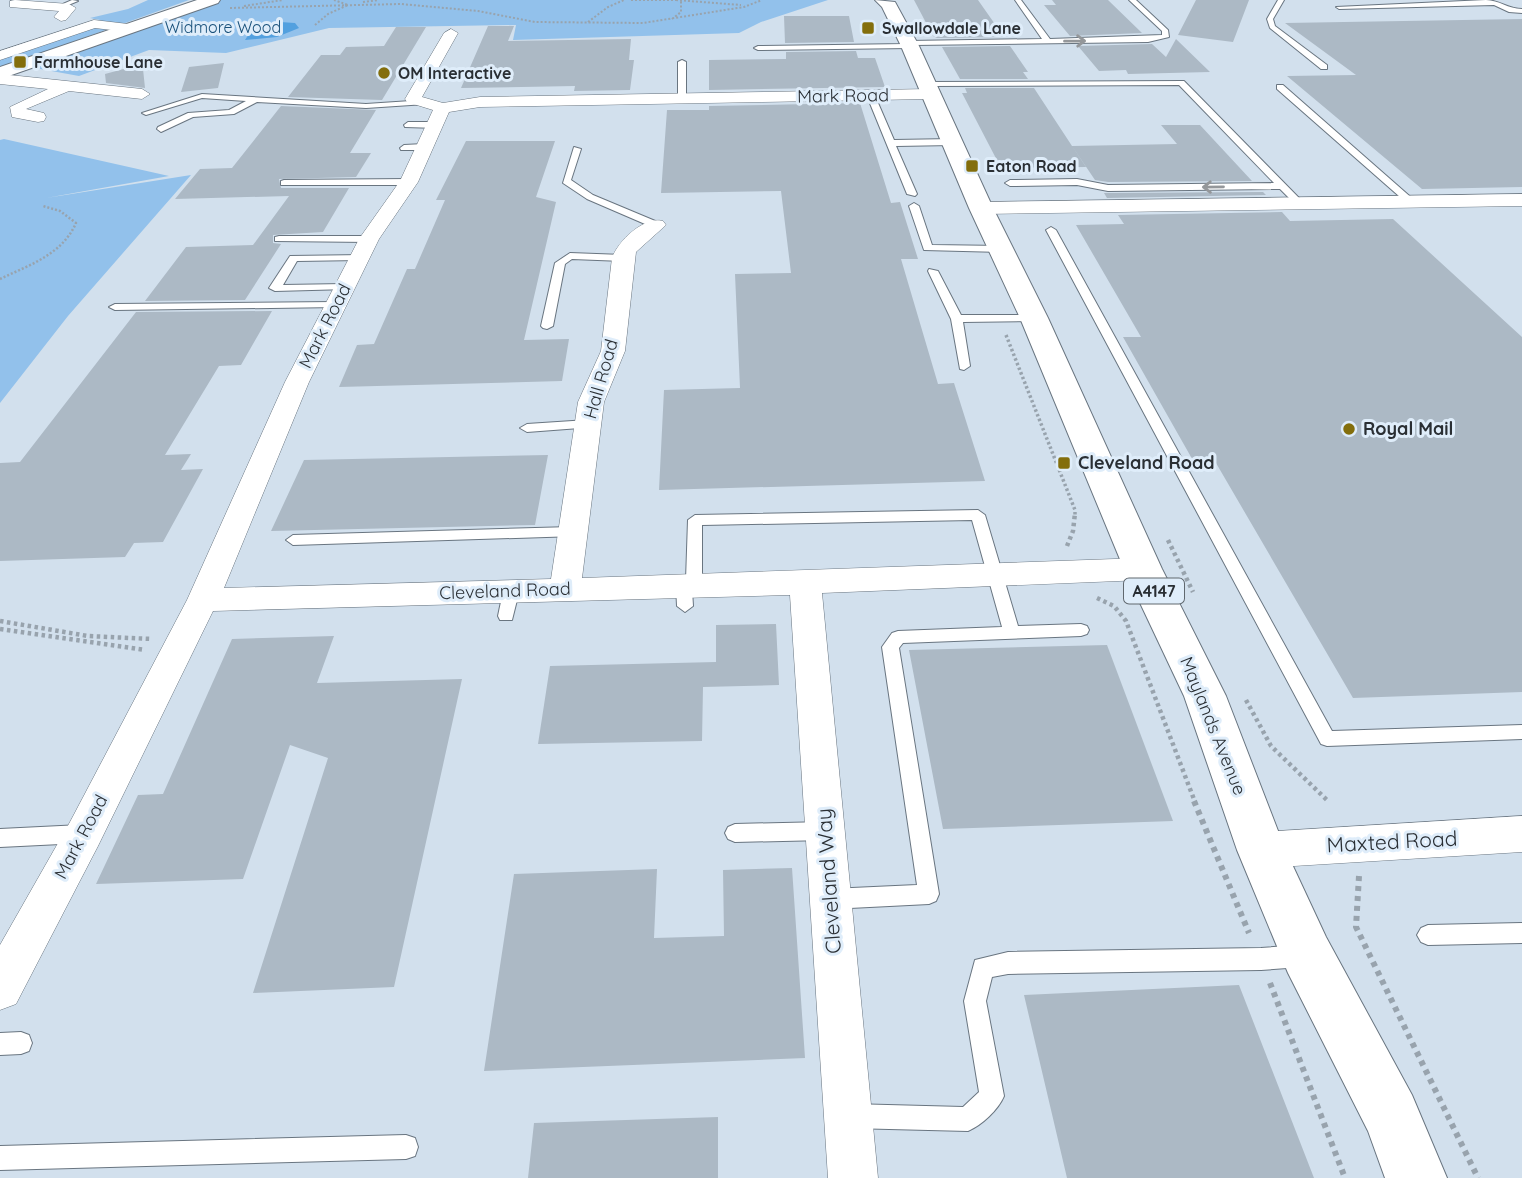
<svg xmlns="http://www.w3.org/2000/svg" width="1522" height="1178" viewBox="0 0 1522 1178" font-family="Quicksand,sans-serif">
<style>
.green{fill:#92c1eb}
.water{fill:#52a0df}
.building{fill:#acb9c5}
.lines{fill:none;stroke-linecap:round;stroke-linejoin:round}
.service-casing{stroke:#697580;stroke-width:2}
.minor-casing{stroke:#697580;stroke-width:1}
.tertiary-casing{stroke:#697580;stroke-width:2}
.primary-casing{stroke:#697580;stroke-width:2}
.path-far4{stroke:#98a3ad;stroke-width:2;stroke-dasharray:2 2;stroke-linecap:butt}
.path-far3{stroke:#98a3ad;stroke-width:2.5;stroke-dasharray:2 2;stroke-linecap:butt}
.path-far2{stroke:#98a3ad;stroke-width:3.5;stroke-dasharray:2.5 2.5;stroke-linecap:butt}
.path-far1{stroke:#98a3ad;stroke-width:4.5;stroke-dasharray:3.5 3.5;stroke-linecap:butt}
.path{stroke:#98a3ad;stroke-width:6;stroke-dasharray:5 5;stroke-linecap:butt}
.service{fill:#fff;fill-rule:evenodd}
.minor{fill:#fff;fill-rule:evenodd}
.tertiary{fill:#fff;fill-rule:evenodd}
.primary{fill:#fff;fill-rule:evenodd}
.oneway{stroke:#94979a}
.poi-dot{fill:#836e0c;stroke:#dfedfa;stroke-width:2.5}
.labels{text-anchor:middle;stroke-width:6;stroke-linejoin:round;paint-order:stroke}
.far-park-label{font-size:16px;fill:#19517b;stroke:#dfedfa}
.far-poi-label{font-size:16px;font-weight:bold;fill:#2a2f34;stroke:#dfedfa;text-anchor:start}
.shield{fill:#dfedfa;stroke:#60686f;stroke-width:2}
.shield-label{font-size:16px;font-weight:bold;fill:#2a2f34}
.street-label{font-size:18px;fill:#2a2f34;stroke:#dfedfa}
.poi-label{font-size:18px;font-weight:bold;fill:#2a2f34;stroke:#dfedfa;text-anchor:start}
.near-street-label{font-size:21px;fill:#2a2f34;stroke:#dfedfa}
</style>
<rect width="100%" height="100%" fill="#d2e0ed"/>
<path class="green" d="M148,0H189L0,68V55L100,20L90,18L128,9Z
M221,0H828L761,22L739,33L513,40L516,25L329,28L226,53L149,50L79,76L35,68Z
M4,139L169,176L46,198L191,175L68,316L0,403V140Z"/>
<path class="water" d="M280,22L295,23L299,28L277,37L245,40L253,28Z"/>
<path class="building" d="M914,0H978L1004,37L937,38L933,36Z
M1052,0H1108L1142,33L1070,36L1044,5H1056Z
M1196,0H1249L1233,42L1178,35Z
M784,16H849L854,42L785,43Z
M1522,19V187L1422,189L1287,76L1356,75L1285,23Z
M488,26H514L508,41L631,39L629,60H634L630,90L574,91L575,86L461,88Z
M396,27H426L382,100L288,97L321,55H340L346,47L384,46Z
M1176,39L1210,72L1128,74L1126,70L1099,71L1078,46L1152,44L1166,57Z
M1010,46L1028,72H1023L1028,79H960L942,47Z
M856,51L858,58H875L885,87L709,90V60L786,59V52Z
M224,63L218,88L181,92L189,67Z
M131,67L143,69L145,88L106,83L105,74Z
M965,88H1034L1072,146L1177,144L1161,125H1200L1252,181L1108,182L1095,180L1072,146L1086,167L1001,168L962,93H967Z
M860,103L891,203L900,202L918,259H901L938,384L954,383L985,481L659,490L664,390L740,388L735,274L791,273L781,191L661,193L667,110H709V106Z
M281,106L376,110L350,153H371L356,177L279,179L281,188H349L323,232L273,235V243L281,244L245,300L145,301L186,247L253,245L289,196L175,199L200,169L232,168Z
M466,141H555L536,197L556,202L524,340L569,339L562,381L339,387L357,345L374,344L407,269H415L445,200H436Z
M1263,192L1266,195L1107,198L1104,193Z
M1282,212L1290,221L1393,219L1522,337V692L1353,698L1216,463L1195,464L1123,337H1141L1076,225L1124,224L1118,215Z
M272,311L241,365L219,366L165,455L191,454L181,470L203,469L163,542L134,543L125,557L0,561V463L20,462L136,312Z
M548,455L535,525L271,531L304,460Z
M776,624L779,685L703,687L702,741L538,744L550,666L716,662V625Z
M334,636L317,683L462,679L394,987L253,993L328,758L290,745L243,879L96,884L138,795L163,794L232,639Z
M1107,645L1173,821L943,829L909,650Z
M792,868L805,1058L484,1071L514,874L657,869L654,938L724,936L723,870Z
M1239,985L1314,1178H1067L1024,995Z
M718,1117V1178H528L534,1123Z"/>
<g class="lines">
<g class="service-casing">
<path id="service" d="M72,0L78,1L61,8L56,7Z
M1015,0H1021L1050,39L1162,35V31L1129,0H1136L1168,30L1169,37L1148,42L913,45L910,48L758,50L754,48L758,46L906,44L909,41L1042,39Z
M1278,0H1284L1273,19L1275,26L1327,65V69H1321L1270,28L1267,19Z
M1486,0C1499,0 1508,9 1522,9V13L1509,12L1494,5L1339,9L1336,7Z
M682,60L686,62V99L682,101L678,99V62Z
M1184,81L1302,201V205H1296L1280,189L1108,191L1077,185L1010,186L1005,183L1010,180L1077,179L1108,185L1274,183L1179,85L926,86L922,84L926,82Z
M1277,85H1283L1414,200V204H1408L1277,89Z
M202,94L366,104L426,100L430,102L426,104L366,108L257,102L234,114L193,117L161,132L157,129L158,127L188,113L229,110L246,101L202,98L146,115L142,113Z
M871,94L875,96L894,140L953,139L957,142L953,145L896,146L917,194L915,196L907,194L867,96Z
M408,122H437L441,125L437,128L405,127L404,125Z
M404,145L424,144L428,147L424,150H401L400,148Z
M574,147L581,149L571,180L593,195L660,223V227H652L587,199L563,183Z
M284,180L409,179L414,182L409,185H281V181Z
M914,203L919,206L932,245L1002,246L1007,249L1002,252L924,250L909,206Z
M1051,227L1056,230L1332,731L1522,725V739L1327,746L1321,744L1046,230Z
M279,236H369L374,239L369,242L275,241V237Z
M570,253L623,255L628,258L623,261L572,259L565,264L553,326L547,329L543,328L541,326L555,263Z
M364,255V259L360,260L297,261L283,285L345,284L349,285V289L275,291L269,288L290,256Z
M929,269L938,271L961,315H1034L1040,318L1034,321L963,322L970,366L964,370L960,369L951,319L928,271Z
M335,302L341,305L339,307L115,310L109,307L115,304Z
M588,420L595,424L593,427L527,432L520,428L527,424Z
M978,510L985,515L1018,626L1081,624L1087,626L1089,630L1087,634L1081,636L903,643L899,648L939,894L936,901L929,904L830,909L823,906L820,899L823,892L830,889L917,885L882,647L892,633L898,631L1002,627L972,520L702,525V585L700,589L692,590L693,606L685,612L677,606L676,585L678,581L686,580L688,520L695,515Z
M572,527L579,532L577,536L293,545L286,540L293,535Z
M511,586L519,592L512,620H500L498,616L503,592Z
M825,822L832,825L835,831L832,837L825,840L735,842L728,839L725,833L728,827L735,824Z
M81,825L88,828L91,834L88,840L81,843L0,847V829Z
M1522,923V943L1428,945L1421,942L1417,935L1421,928L1428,925Z
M1301,945L1309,949L1312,956L1309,963L1301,967L1261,970L1008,974L992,977L986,1001L1004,1096C998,1110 982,1125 968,1131L850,1128L841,1125L838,1116L841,1107L850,1104L963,1107L979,1092L964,1001L975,960L1008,952L1261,948Z
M21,1032L29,1035L32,1043L29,1051L21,1054L0,1055V1033Z
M406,1135L415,1138L418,1147L415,1156L406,1159L0,1170V1146Z"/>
</g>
<g class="minor-casing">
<path id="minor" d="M15,0L69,4L76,8L66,20L61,21L54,17L59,11L10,7V1Z
M94,20L128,24L135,28L128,32L95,28L0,60V51Z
M451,29L458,33L422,97L443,103L480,97L930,89L938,94L930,99L480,107L449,112L418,182L379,239L309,382L224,588L551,579L578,402L601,351L612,258C618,241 644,216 663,221L666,225L636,252L625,351L604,402L582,578L1143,558L1154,561L1158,569L1154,577L1143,580L822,593L878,1178H828L790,595L213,611L98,846L16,1004L0,1010V945L70,822L187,600L285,382L359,239L400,181L433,110L407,102L405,99L444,33Z
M0,74L142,89L150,94L142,99L69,91L26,109L44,113L46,117L44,121L38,122L12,117L10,107L48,89L0,84Z
M1522,194V206L981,214L971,208L981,202Z
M1522,816V852L1261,868L1247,863L1241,850L1247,837L1261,832Z"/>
</g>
<g class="tertiary-casing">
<path id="tertiary" d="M197,0H220L218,3L0,79V67Z"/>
</g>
<g class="primary-casing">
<path id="primary" d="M875,0L895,2L919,46L993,208L1048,318L1162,569L1226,696L1285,849L1326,937L1412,1095L1447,1178H1385L1368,1131L1288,973L1237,850L1184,696L1124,569L1020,318L969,208L901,46L882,7Z"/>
</g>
<path class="path-far4" d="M631,0H676
M676,0L741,5
M363,2L378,0
M244,6L283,0
M230,8L401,4L478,11L535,22L643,23L744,7L762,0
M672,19L681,12V0
M588,22L608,7L624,0
M315,25L328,14L348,5L334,0"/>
<path class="path-far3" d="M0,279C29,265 62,255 76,223L60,211L43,206"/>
<path class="path-far2" d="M1006,335L1075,510V515"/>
<path class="path-far1" d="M1168,540L1193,592
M1067,546L1073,531L1075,513
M1097,598L1114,606L1126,621L1195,802
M0,621L88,636L152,639
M0,629L145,650
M1246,700L1271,746L1329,802"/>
<path class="path" d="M1194,801L1249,933
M1359,876L1356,927L1478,1178
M1270,983L1345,1178"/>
<use href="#service" class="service"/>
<use href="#minor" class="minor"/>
<use href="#tertiary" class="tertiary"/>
<use href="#primary" class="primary"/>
</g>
<defs><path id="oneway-shaft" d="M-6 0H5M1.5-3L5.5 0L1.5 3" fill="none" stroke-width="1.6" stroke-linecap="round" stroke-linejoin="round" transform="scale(1.75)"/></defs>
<g class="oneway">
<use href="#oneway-shaft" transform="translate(1075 41) rotate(-1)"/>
<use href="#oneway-shaft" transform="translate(1213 187) rotate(179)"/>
</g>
<g class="poi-dot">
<rect x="861" y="21" width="14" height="14" rx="3.5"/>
<rect x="13" y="55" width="14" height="14" rx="3.5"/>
<circle cx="384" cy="73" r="7"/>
<rect x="965" y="159" width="14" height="14" rx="3.5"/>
<circle cx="1349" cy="429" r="7"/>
<rect x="1057" y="456" width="14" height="14" rx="3.5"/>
</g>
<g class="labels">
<g class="far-park-label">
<text x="223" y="33">Widmore Wood</text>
</g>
<g class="far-poi-label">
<text x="882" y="34">Swallowdale Lane</text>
<text x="34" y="68">Farmhouse Lane</text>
<text x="398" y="79">OM Interactive</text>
<text x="986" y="172">Eaton Road</text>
</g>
<rect class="shield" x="1124" y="578.5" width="60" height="25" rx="5"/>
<g class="shield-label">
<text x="1154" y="597">A4147</text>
</g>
<g class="street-label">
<text transform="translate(843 96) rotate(-1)" y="6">Mark Road</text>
<text transform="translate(325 326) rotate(-63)" y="6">Mark Road</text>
<text transform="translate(601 379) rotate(-74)" y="6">Hall Road</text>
<text transform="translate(505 591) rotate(-2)" y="6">Cleveland Road</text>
<text transform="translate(1213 726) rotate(68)" y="6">Maylands Avenue</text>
<text transform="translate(81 837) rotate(-62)" y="6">Mark Road</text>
</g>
<g class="poi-label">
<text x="1363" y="435">Royal Mail</text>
<text x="1078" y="469">Cleveland Road</text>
</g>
<g class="near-street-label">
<text transform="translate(1392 842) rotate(-3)" y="7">Maxted Road</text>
<text transform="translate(829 881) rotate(-94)" y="7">Cleveland Way</text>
</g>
</g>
</svg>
